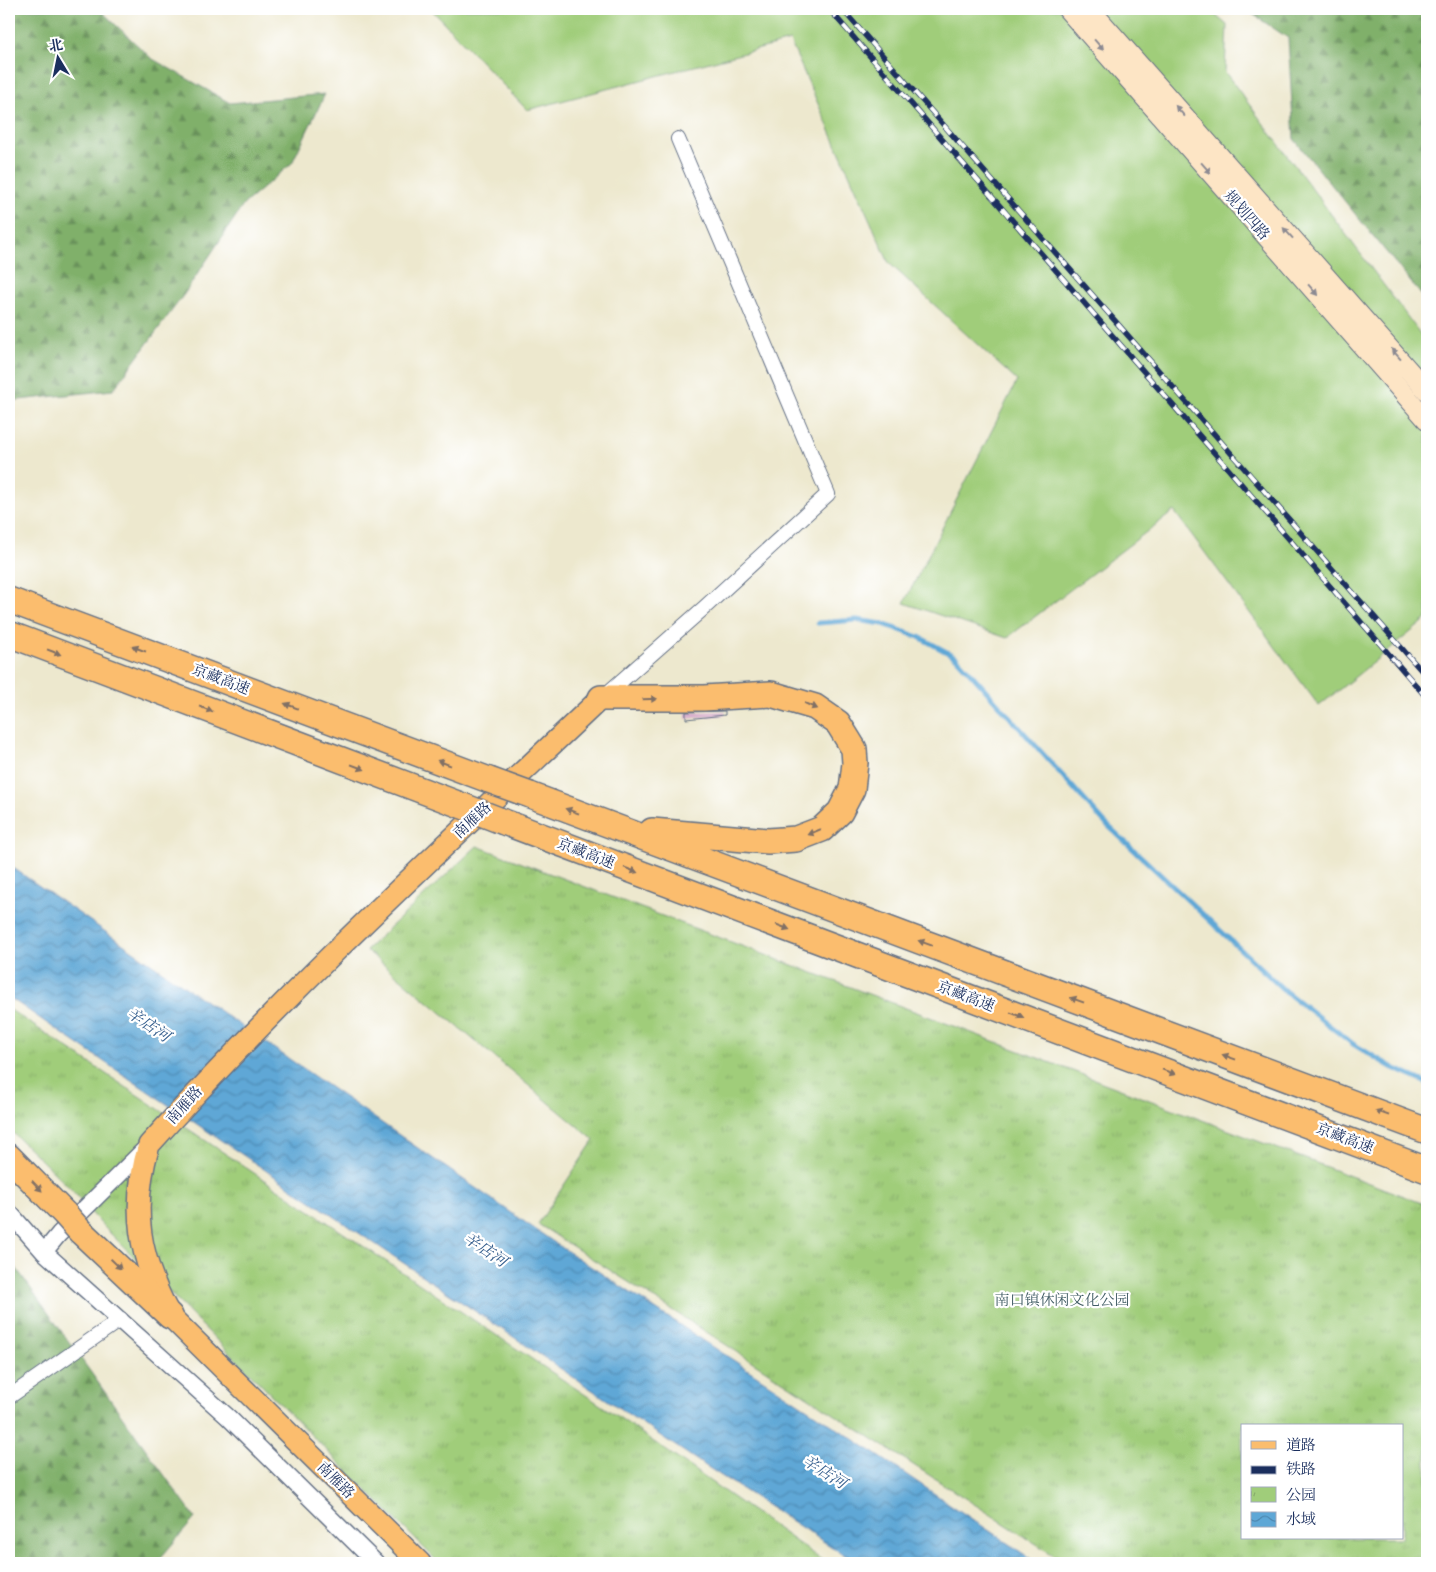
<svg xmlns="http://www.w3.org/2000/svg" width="1436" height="1572" viewBox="0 0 1436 1572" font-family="'IM FELL DW Pica','Noto Serif SC',serif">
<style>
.grass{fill:#a0cd7a;stroke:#5e7e6c}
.forest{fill:url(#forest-firs);stroke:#4e7064}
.park{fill:url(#park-tufts);stroke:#5e7e6c;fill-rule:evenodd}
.water{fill:url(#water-waves);stroke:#3c6b9a}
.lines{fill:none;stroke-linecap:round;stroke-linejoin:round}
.stream{stroke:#5ea7d6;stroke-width:5}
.building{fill:#d9b0cd}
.minor-casing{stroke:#647085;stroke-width:16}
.tertiary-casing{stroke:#647085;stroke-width:19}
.secondary-casing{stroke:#647085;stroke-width:21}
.primary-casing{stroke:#647085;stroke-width:24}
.motorway-casing{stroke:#647085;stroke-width:28}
.minor{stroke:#fff;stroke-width:14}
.tertiary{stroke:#fff;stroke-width:16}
.secondary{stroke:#fde5c5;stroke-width:19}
.primary{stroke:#fbbd6e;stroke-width:21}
.motorway{stroke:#fbbd6e;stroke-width:25}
.rail-casing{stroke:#1b2f5e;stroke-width:5.5}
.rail{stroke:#fff;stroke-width:4;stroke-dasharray:11;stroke-linecap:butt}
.motorway-bridge-casing{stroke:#647085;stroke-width:28;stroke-linecap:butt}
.motorway-bridge{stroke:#fbbd6e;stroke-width:25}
.oneway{fill:#8c8a92}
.oneway2{fill:#806f65}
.labels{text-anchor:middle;stroke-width:4.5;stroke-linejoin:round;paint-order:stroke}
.street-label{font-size:15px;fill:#1b2f5e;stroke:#fff}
.park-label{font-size:15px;fill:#435e66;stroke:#fff}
.water-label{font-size:16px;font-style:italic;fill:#365f8e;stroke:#fff}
</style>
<defs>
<pattern id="forest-firs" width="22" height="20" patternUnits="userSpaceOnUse" patternTransform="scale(1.25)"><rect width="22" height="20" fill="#80b06a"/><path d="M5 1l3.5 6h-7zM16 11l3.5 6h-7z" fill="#68905a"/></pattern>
<pattern id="park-tufts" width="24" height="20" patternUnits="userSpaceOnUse" patternTransform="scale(1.25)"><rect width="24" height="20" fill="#a0cd7a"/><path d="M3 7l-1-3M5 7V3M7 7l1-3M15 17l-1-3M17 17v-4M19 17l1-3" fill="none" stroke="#89b06c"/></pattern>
<pattern id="water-waves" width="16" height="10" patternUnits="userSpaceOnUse" patternTransform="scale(1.25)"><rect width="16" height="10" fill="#5ea7d6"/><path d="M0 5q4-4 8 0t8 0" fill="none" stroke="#4d88b1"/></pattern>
</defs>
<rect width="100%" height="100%" fill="#fff"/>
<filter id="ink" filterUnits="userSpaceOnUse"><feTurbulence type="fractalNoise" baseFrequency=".02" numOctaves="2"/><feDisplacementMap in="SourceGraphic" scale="10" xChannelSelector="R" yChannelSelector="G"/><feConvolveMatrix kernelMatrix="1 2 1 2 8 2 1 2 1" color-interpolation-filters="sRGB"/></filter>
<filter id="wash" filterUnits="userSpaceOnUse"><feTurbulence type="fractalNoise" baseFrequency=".0096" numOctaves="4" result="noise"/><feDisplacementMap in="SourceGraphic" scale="20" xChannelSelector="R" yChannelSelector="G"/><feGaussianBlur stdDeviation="1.12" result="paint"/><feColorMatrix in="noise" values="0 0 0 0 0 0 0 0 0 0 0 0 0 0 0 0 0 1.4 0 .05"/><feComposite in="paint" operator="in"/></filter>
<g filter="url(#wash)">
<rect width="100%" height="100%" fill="#ede8ce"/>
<path class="grass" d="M431,9H1208L1227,25L1225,72L1421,335L1427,360V619L1319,706L1174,511L1007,638L904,603L1017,381L889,263L790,41L527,110Z"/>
<path class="forest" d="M9,9H99L151,58L230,103L325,94L292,163L244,204L185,293L113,390L9,401Z
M1245,9H1427V302L1294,139L1288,38Z
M9,1258L195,1518L156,1563H9Z"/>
<path class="park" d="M477,846L1427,1205V1563H1066L538,1224L594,1140L366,950ZM1242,1426H1402V1538H1242Z
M9,1009L620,1418L826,1563H439L103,1226L71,1189L9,1129Z"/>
<path class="water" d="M9,865L555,1243L858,1442L1037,1563H857L698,1461L48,1024L9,997Z"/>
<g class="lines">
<path class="stream" d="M818,623L857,620L883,624L919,637L956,657L1104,822L1286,992L1353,1044L1393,1068L1427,1083"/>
</g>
<g id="blocks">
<path class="building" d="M725,711V715L686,719V712Z"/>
</g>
</g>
<g filter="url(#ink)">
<use href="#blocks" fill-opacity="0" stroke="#647085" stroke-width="1"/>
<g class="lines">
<g class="minor-casing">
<path id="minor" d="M602,698L705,607L828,494L678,139
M9,1397L121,1319"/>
</g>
<g class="tertiary-casing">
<path id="tertiary" d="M9,1212L44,1252L228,1417L376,1563
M44,1252L59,1234L149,1145"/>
</g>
<g class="secondary-casing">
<path id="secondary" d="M1067,9L1427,420
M1090,9L1427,391"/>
</g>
<g class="primary-casing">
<path id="primary" d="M420,1563L170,1316C139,1258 130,1209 149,1145C291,987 447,844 601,698"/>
</g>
<g class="motorway-casing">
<path id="motorway" d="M9,600L489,780
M9,634L463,806
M601,698H704L771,694L815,707L838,723L854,749L855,763L852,789L840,812L822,829L796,839L768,841L652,831
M530,795L1427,1131
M504,822L1427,1170
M9,1157L65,1214
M80,1231L170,1316"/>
</g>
<use href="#minor" class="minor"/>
<use href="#tertiary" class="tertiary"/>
<use href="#secondary" class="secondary"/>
<use href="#primary" class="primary"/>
<use href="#motorway" class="motorway"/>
<g class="rail-casing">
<path id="rail" d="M829,9L1427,698
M842,9L1427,677"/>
</g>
<use href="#rail" class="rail"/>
<g class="motorway-bridge-casing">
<path id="motorway-bridge" d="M489,780L530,795
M463,806L504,822
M65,1214L80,1231"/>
</g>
<use href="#motorway-bridge" class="motorway-bridge"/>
</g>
<defs><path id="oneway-solid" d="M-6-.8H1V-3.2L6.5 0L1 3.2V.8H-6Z" transform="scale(1.25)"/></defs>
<g class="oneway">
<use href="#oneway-solid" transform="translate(1099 45) rotate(49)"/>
<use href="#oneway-solid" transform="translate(1180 111) rotate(-131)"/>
<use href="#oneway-solid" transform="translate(1206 168) rotate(49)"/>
<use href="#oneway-solid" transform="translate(1288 233) rotate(-132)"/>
<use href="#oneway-solid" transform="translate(1313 290) rotate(49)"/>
<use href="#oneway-solid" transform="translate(1396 354) rotate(-131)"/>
</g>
<g class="oneway2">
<use href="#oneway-solid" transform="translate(139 649) rotate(-159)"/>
<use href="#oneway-solid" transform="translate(54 652) rotate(21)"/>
<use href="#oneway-solid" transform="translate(650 699) rotate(-1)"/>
<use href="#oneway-solid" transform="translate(291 706) rotate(-159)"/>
<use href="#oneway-solid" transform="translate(811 706) rotate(24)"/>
<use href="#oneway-solid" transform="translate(206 709) rotate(21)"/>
<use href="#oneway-solid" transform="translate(444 763) rotate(-159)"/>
<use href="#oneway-solid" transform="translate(358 767) rotate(21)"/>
<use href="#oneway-solid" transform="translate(572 811) rotate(-160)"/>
<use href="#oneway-solid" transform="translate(814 832) rotate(158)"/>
<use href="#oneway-solid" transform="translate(631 870) rotate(21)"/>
<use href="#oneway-solid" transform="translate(783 927) rotate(21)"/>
<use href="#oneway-solid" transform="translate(925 943) rotate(-160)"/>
<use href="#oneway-solid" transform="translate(1077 1000) rotate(-160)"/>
<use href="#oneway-solid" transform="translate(1017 1015) rotate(21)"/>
<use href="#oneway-solid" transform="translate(1229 1057) rotate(-160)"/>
<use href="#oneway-solid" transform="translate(1169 1072) rotate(21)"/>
<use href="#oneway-solid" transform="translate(1382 1113) rotate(-160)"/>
<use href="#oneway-solid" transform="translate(37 1186) rotate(46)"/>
<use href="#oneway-solid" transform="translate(116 1264) rotate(44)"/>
</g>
</g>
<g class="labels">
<g class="street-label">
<text transform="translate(1247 215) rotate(49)" y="5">规划四路</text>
<text transform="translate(221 679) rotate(21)" y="5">京藏高速</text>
<text transform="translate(472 820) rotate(-43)" y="5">南雁路</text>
<text transform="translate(586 853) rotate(21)" y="5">京藏高速</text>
<text transform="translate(966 996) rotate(21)" y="5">京藏高速</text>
<text transform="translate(184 1105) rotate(-48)" y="5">南雁路</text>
<text transform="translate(1345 1138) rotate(21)" y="5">京藏高速</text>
<text transform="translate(336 1480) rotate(45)" y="5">南雁路</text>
</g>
<g class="park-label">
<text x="1062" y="1305">南口镇休闲文化公园</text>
</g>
<g class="water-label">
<text transform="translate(149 1024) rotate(34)" y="6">辛店河</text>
<text transform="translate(486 1249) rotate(34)" y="6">辛店河</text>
<text transform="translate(825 1471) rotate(33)" y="6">辛店河</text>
</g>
</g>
<rect width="1436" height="1572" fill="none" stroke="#fff" stroke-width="30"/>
<rect x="1241" y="1424" width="162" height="115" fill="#ffffff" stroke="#a4acbf"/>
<rect x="1251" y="1441" width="25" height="8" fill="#fbbd6e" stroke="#a4acbf"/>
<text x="1286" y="1450" font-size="15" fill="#1b2f5e">道路</text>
<rect x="1251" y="1466" width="25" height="8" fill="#1b2f5e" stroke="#a4acbf"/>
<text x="1286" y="1474" font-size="15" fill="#1b2f5e">铁路</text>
<rect x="1251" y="1487" width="25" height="15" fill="url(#park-tufts)" stroke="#a4acbf"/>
<text x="1286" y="1500" font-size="15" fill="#1b2f5e">公园</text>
<rect x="1251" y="1512" width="25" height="15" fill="url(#water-waves)" stroke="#a4acbf"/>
<text x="1286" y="1524" font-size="15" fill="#1b2f5e">水域</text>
<g transform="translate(58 58) rotate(350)" stroke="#ffffff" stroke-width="4" paint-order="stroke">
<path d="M0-4L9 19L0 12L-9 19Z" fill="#1b2f5e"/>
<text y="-8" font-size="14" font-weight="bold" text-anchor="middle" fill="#1b2f5e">北</text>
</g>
</svg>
